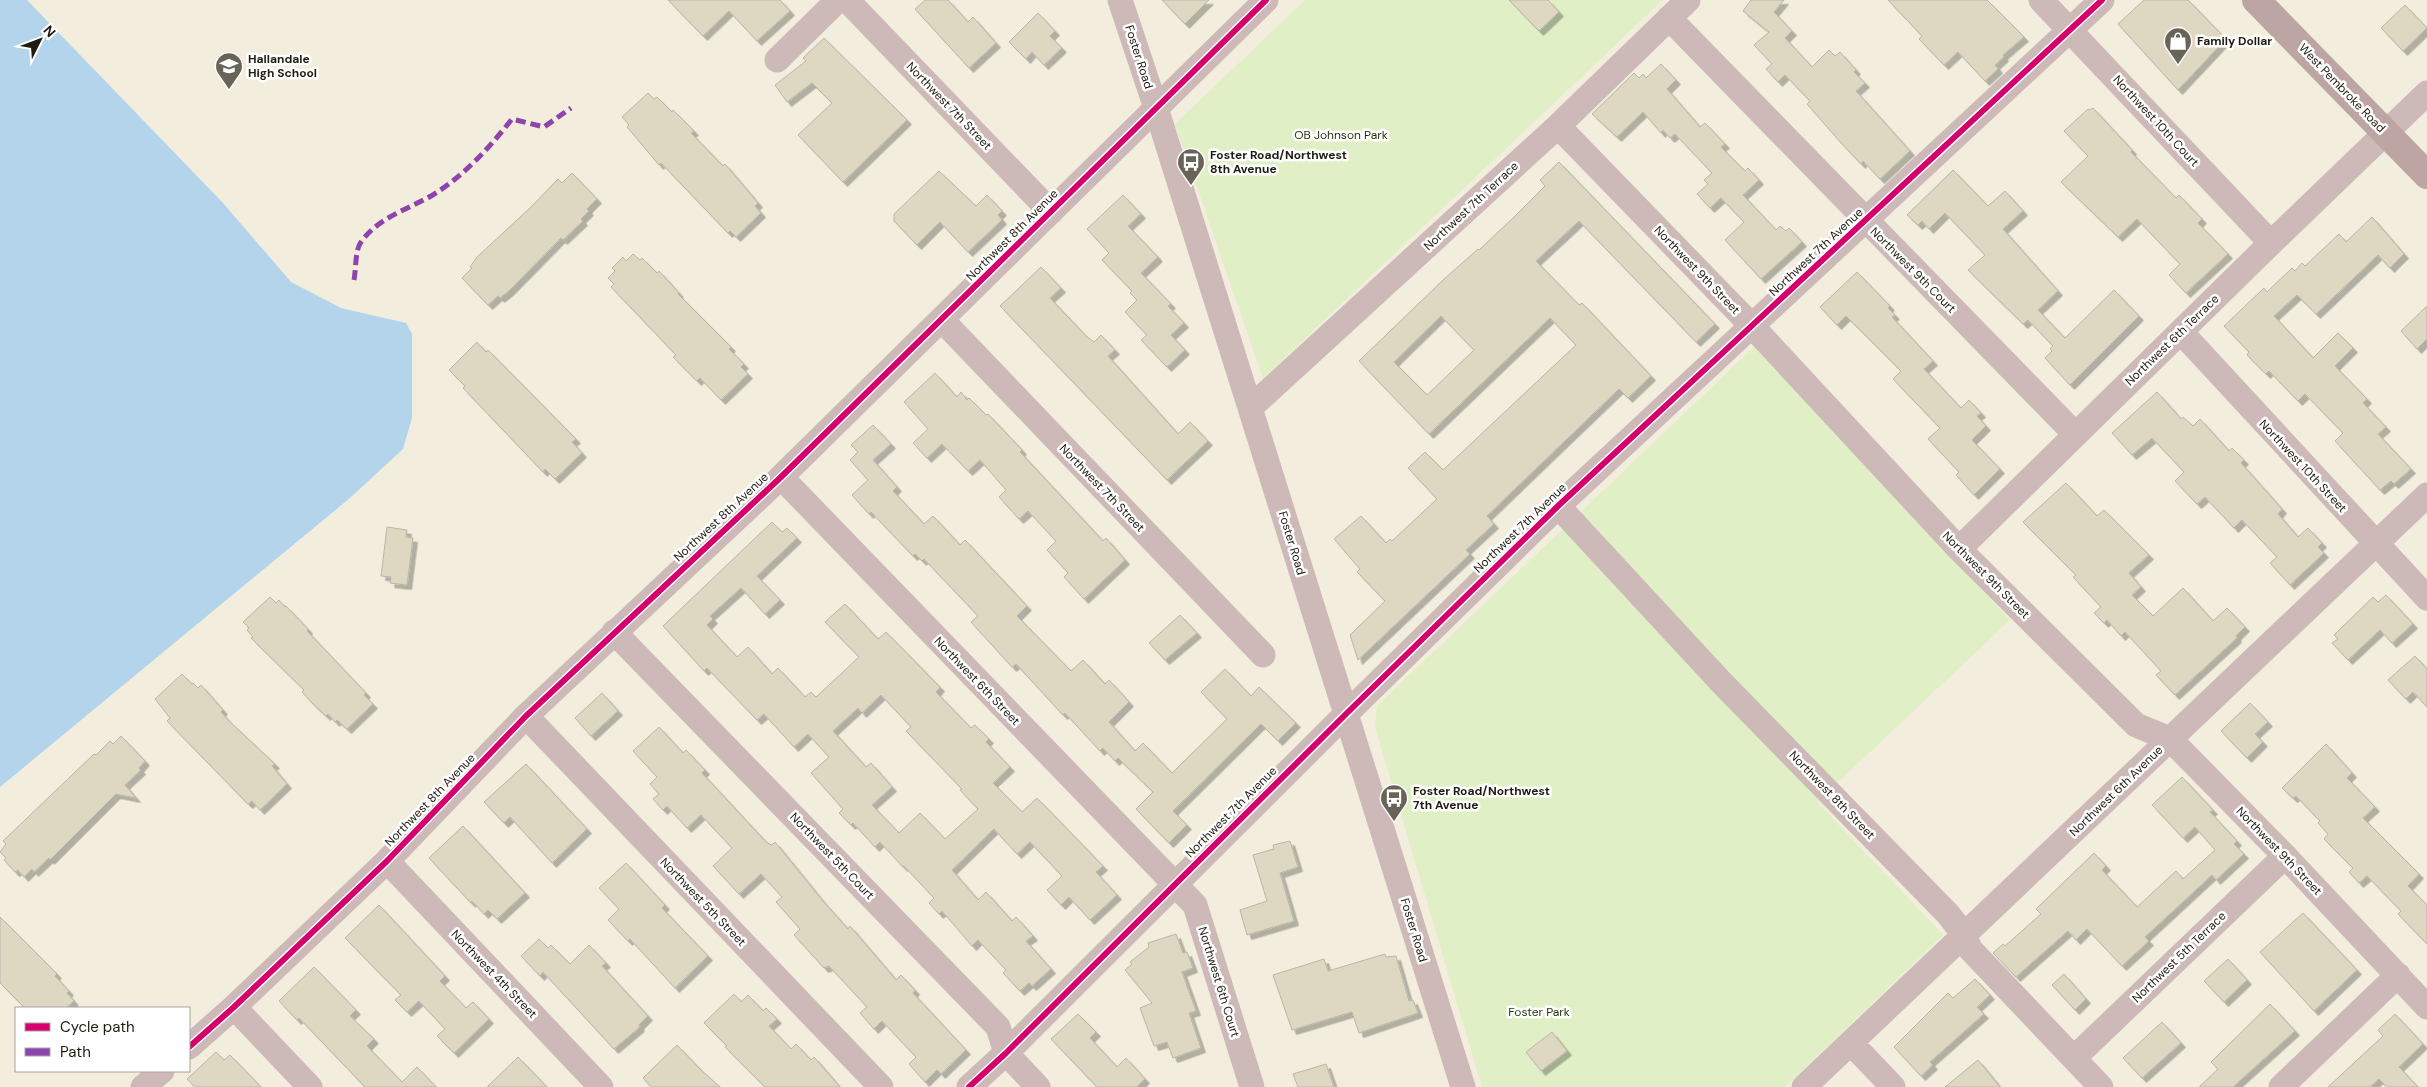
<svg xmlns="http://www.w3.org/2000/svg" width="2427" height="1087" viewBox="0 0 2427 1087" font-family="'DM Sans',sans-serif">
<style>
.green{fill:#e0efc5}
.water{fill:#b4d4ec}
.building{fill:#ded7c2;stroke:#b9b5a9;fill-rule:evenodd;filter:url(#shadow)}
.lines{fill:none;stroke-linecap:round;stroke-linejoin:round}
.minor{stroke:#ccb9b8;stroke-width:25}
.major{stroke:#bca5a3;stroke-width:28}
.quiet{stroke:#8e44ad;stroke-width:5;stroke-dasharray:10 5;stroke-linecap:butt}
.cycleway-casing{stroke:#fff;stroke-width:9}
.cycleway{stroke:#d6006c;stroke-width:6}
.labels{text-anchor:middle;stroke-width:5;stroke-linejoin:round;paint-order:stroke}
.poi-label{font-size:12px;font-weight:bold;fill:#1e1b10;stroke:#fff;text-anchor:start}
.street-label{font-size:12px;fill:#1e1b10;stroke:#fff}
.park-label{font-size:12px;fill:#1f3302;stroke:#fff}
</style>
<defs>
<filter id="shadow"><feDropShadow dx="4.5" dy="4.5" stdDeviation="0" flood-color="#0004"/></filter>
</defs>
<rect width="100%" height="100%" fill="#f2eddd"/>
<path class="green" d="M1305,0H1663L1263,378L1175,124Z
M1754,347L2010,620L1817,802L1943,935L1785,1087H1482L1375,727L1377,706Z"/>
<path class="water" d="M0,0H27L223,203L291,282L341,308L406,323L412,334V418L403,449L350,498L0,787Z"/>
<path class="building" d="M668,0H780L790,11L757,41L729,11L703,36Z
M925,0H948L968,22L973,17L996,43L969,68L915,9Z
M1162,0H1209L1185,24Z
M1509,0H1548L1559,12L1539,31Z
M1751,0H1784L1774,12L1792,31L1785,38L1812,67L1829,50L1835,56L1840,52L1856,70L1854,72L1865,83L1856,91L1910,151L1880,179L1863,161L1861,164L1842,144L1807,104L1810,101L1785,75L1778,82L1766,69L1772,64L1754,45L1769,32L1743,11Z
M1888,0H1987L2024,37L2003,55L2004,57L1995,65L1998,69L1985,81L1958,52L1944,65L1919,39L1922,36Z
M2144,0H2188L2226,39L2178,90L2118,24Z
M2405,5L2427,28L2403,51L2381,28Z
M1038,13L1055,31L1050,36L1062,48L1044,65L1032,52L1026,59L1009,42Z
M824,38L907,120L843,182L798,135L832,103L812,83L787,102L775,85L806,61L803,58Z
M1661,64L1676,80L1667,89L1700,127L1705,123L1725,144L1721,147L1745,171L1748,168L1759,180L1743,195L1776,230L1780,226L1786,231L1789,228L1802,242L1761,279L1725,240L1744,222L1721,198L1710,208L1697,194L1708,184L1704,180L1712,173L1675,134L1670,138L1663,130L1661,133L1643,112L1617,137L1592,114L1634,73L1639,78L1643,74L1646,78Z
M648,93L654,99L657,97L672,112L673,110L694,131L691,133L723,166L725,164L758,203L755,206L761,213L736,237L730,231L728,233L661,163L659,165L627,127L629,125L622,117Z
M2093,108L2132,150L2131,152L2176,198L2179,195L2202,219L2198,223L2228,254L2186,293L2169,275L2180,264L2137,219L2118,237L2061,182L2088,156L2064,131L2088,109L2090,110Z
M1559,162L1715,324L1696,342L1579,221L1536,261L1579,305L1582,303L1651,376L1628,398L1619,389L1519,485L1487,516L1494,524L1466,550L1470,554L1358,660L1350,635L1385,601L1357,572L1360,569L1334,539L1361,516L1386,543L1390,539L1392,541L1437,499L1408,468L1425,452L1443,470L1576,345L1550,318L1429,434L1359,361L1443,280L1478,249L1479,250L1515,216L1545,186L1540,180ZM1441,316L1474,350L1427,395L1394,362Z
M1953,170L1988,206L2005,191L2023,211L2003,229L2058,291L2038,310L2065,338L2114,290L2139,316L2070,385L2045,358L2052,351L2050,349L2053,346L2028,320L2023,324L1968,270L1985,255L1945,213L1929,229L1922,221L1918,225L1907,215Z
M939,171L976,206L987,195L1002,211L998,215L1002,220L968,252L940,222L917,245L894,221V214Z
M572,173L597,199L587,209L589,211L581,219L583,221L563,240L561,238L509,291L500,298L498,296L488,305L462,278L472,268L470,267L477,257L531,207L558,179L562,183Z
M1123,195L1141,214L1128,226L1158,257L1141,273L1171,304L1168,306L1184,323L1171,335L1185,350L1167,367L1141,340L1147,335L1125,312L1137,300L1130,293L1132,291L1102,260L1109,253L1087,229Z
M2372,217L2404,254L2390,268L2378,255L2316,314L2297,295L2274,316L2313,358L2338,333L2353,348L2335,366L2367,399L2363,403L2386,427L2378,434L2411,469L2394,484L2391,481L2380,490L2335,441L2343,433L2305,394L2298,401L2269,371L2266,374L2247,355L2249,352L2224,326L2264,288L2267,292L2292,268L2295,271L2302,263L2305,266L2339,234L2346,242Z
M633,254L640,260L642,258L657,273L659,271L679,293L678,294L731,347L729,349L744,364L741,367L748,374L721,400L700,378L697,381L673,357L676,355L611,287L614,284L608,278L615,271L612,268L623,257L626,261Z
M1041,267L1061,288L1050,298L1086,336L1094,342L1101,335L1115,350L1108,356L1178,434L1190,422L1208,441L1167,480L1000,306Z
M1857,272L1890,306L1888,308L1895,315L1892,317L1933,361L1924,369L1961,408L1969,400L1981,413L1977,416L1986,426L1972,440L2000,469L1974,495L1956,475L1959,472L1928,439L1940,428L1893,379L1901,371L1846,316L1837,325L1820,307Z
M2427,306V339L2417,349L2401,331Z
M477,342L486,352L488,350L576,439L572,442L582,453L555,479L545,469L543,472L463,388L465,386L449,370Z
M935,373L957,397L961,392L967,400L969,398L986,415L988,414L1022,450L1020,452L1103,541L1106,538L1125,560L1084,599L1064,577L1068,573L1047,550L1056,541L1028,511L1019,519L999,497L1006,490L980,460L968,471L942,444L927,458L913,443L928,429L904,402Z
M2157,392L2181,419L2183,417L2193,426L2200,419L2229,451L2232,448L2244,460L2241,463L2282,509L2278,514L2298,537L2308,528L2322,543L2318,547L2324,553L2290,585L2270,563L2277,557L2242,520L2234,528L2205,497L2197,504L2175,481L2184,472L2152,438L2132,455L2112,433Z
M873,425L891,444L873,460L897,487L893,491L924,524L933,516L960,545L965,540L1027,606L1017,616L1071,671L1083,660L1105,684L1109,680L1129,702L1109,722L1135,751L1143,743L1172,773L1227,719L1201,692L1225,669L1251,696L1259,687L1296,723L1278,741L1261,724L1173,811L1187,825L1169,843L1136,809L1153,792L1118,758L1115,761L1103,748L1100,751L1065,713L1063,715L1016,664L1012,667L971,622L978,616L924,559L922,561L915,554L913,556L871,512L869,514L852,495L868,480L850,460L858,452L851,445Z
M2066,483L2097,516L2104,510L2149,555L2129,573L2141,587L2132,595L2153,616L2183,588L2213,621L2227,608L2245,627L2236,636L2237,638L2175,695L2156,675L2161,671L2125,632L2121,636L2107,620L2104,623L2094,613L2101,607L2073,577L2076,575L2023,522Z
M772,522L782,532L787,528L797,538L757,576L780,600L765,614L741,588L710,616L713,619L707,625L737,657L748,647L772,674L778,668L805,697L811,692L816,697L859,657L825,622L845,604L878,639L886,632L940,687L936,692L971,728L975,725L989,739L986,742L1010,767L993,783L1022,812L1037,798L1103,866L1096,872L1117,895L1090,920L1069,897L1061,905L1047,890L1062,876L1030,842L1017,854L994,829L952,870L978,900L986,892L1012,921L1016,917L1033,936L1026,941L1051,969L1032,986L1029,983L1020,991L1003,973L1006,970L978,940L972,946L942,911L939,914L929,903L934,898L904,866L903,867L880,842L875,847L853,823L851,825L839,813L843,809L811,773L829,757L808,734L794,747L764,714L757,720L707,668L704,671L663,626ZM881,695L911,727L906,731L962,789L960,790L978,809L945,839L920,813L899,833L872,805L892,787L871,763L866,767L833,731L858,708L862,713Z
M387,527L407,530L406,537L413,538L407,585L390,583L391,577L381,576Z
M2386,595L2413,624L2392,643L2380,630L2348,660L2332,643L2338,639L2334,635L2373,597L2378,602Z
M270,597L276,603L279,600L285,607L286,606L308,629L307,631L366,693L364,695L373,704L347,729L337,720L335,722L328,714L326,716L313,704L302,692L304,690L251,638L253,637L247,630L249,628L243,622Z
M1180,615L1197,633L1165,660L1149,643Z
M2415,656L2427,669V707L2413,692L2406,699L2388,680Z
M182,674L192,684L193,683L198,688L201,685L223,710L221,712L228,720L275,764L272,766L287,784L260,810L252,801L248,804L167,721L170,718L155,699Z
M602,693L618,711L591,736L575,718Z
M2250,703L2268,722L2255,734L2263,742L2247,758L2221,731Z
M659,727L683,753L686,750L705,770L702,773L767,843L772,845L775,842L822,900L848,929L850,926L896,980L901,975L915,990L913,993L966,1050L941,1074L937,1070L925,1082L909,1064L916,1057L882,1021L874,1029L860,1013L867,1007L829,966L824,968L794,935L800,929L776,902L782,897L761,874L739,894L713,866L732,848L701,815L687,828L667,806L663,810L653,799L659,794L650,784L657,777L633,751Z
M121,736L145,761L139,768L141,770L125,785L136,798L116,794L50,860L49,858L34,872L32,869L24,877L18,870L15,872L4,860L6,858L0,852L6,844L3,841L94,754L96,755L110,741L113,744Z
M2326,744L2352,773L2347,778L2375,807L2363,818L2419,874L2408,886L2427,905V944L2398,914L2401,911L2367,876L2359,883L2349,872L2353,868L2324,839L2328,834L2318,823L2320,821L2296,796L2293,798L2282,788Z
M526,764L587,829L552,863L510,817L504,823L484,802Z
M2182,777L2213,810L2210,812L2237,841L2234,844L2244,854L2216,880L2212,875L2145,937L2149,941L2122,966L2087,929L2076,940L2068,931L2016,977L1993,953L2003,944L2005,946L2041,914L2036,909L2094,853L2106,866L2102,870L2137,907L2176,871L2183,879L2215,850L2195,827L2183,838L2152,805Z
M463,826L525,893L497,919L488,910L484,914L472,901L471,903L429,858Z
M1290,841L1298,867L1280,873L1294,921L1247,935L1240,910L1267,901L1253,855L1274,849L1273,845Z
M626,863L665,905L662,908L708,956L675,988L630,939L628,941L608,920L619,909L599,888Z
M379,905L445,976L440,981L466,1008L473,1002L489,1019L454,1053L437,1036L445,1029L419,1001L407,1012L395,1000L401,995L345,938Z
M2303,913L2357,970L2314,1011L2260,952Z
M0,917L57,974L55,976L69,991L67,993L74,1001L66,1008H25L0,983Z
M1176,934L1183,953L1187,952L1193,968L1182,972L1196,1011L1189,1013L1201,1048L1173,1058L1167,1042L1154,1046L1140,1008L1152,1003L1125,970L1132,964L1130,962L1149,947L1148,943Z
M539,939L548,948L551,945L570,964L589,945L606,963L602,966L648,1016L639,1025L640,1027L614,1049L543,972L540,976L521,956Z
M1385,954L1386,957L1396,956L1409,1001L1413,1000L1418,1013L1359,1033L1352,1012L1292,1030L1273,975L1324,959L1328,971Z
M2228,959L2247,980L2224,1002L2204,981Z
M314,967L356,1010L350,1016L374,1039L367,1046L402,1082L417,1067L436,1087H365L299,1018L297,1020L279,1001Z
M2064,974L2086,999L2075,1010L2052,985Z
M1975,979L1990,995L1977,1007L1984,1014L1930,1062L1933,1065L1921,1076L1894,1047L1948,993L1953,998Z
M734,994L741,1002L748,995L763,1011L766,1008L777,1019L769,1026L791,1049L796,1044L811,1060L814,1057L840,1087H765L725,1047L727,1046L704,1023Z
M2270,1004L2295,1031L2233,1087H2199L2218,1069L2211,1062Z
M1078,1014L1096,1032L1090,1038L1117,1067L1126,1058L1145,1079L1137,1087H1097L1051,1039Z
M2395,1014L2423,1044L2399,1067L2418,1087H2387L2379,1079L2370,1087H2328L2383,1036L2378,1030Z
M2162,1022L2181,1043L2142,1078L2123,1058Z
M1552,1032L1567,1051L1541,1071L1526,1052Z
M677,1045L701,1070L720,1087H651L643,1078Z
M216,1052L224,1060L230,1055L261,1087H195L187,1079Z
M518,1057L547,1087H487Z
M1978,1060L2000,1087H1945Z
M1326,1064L1334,1087H1298L1293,1074Z"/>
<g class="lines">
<path class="minor" d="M847,0L1051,212
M1120,0L1156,108L1463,1087
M2041,0L2271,243
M1669,18L2075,434
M777,60L838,0
M1558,126L1752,326L1959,549L2136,725L2170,739L2285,856L2427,1007
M942,320L1263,655
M2181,332L2427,598
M1250,408L1558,126L1688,0
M781,477L1195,905L1252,1087
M1558,506L1721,682L1948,914L1965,936L1970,949L2101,1087
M1959,549L2271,243L2427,93
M614,632L998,1027L1006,1053L1038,1087
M526,716L881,1087
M387,861L601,1087
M234,1007L310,1087
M1851,1043L1893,1087
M189,1047L234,1007L387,861L526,716L781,477L1266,0
M2074,1058L2285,856
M143,1087L162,1071
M969,1087L1006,1053L1346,714L1558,506L2102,0
M1804,1087L2427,495
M2281,1087L2398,975"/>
<path class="major" d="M2256,0L2427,175"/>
<path class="quiet" d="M354,280C356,270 355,250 361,242C378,218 406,210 431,196C463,177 489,148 512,119L544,127L571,108"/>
<g class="cycleway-casing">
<path id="cycleway" d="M189,1047L234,1007L387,861L526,716L781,477L1266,0
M969,1087L1006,1053L1346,714L1558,506L2102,0"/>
</g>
<use href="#cycleway" class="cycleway"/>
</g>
<defs>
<g id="shop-pin" transform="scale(1.4375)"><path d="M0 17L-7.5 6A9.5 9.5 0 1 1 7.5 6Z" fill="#686458" stroke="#fff"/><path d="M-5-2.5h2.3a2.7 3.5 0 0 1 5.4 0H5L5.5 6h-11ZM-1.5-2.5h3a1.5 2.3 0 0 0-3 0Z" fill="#fff"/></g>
<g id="school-pin" transform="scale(1.4375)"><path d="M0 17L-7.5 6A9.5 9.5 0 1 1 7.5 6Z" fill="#686458" stroke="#fff"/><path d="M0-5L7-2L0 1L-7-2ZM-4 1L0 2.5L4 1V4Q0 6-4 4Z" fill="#fff"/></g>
<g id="bus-pin" transform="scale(1.4375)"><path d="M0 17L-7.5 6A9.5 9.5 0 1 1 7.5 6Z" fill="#686458" stroke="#fff"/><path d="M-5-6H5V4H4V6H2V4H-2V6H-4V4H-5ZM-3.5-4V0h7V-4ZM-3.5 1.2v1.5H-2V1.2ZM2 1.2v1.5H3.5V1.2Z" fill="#fff"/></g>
</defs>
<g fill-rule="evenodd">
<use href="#shop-pin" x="2178" y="41"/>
<use href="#school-pin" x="229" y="66"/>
<use href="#bus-pin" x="1191" y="162"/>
<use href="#bus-pin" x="1394" y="798"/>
</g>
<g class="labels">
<g class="poi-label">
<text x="2197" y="45">Family Dollar</text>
<text x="248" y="63">Hallandale<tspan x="248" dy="14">High School</tspan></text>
<text x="1210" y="159">Foster Road/Northwest<tspan x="1210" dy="14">8th Avenue</tspan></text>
<text x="1413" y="795">Foster Road/Northwest<tspan x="1413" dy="14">7th Avenue</tspan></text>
</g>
<g class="street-label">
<text transform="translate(1139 57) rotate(72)" y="4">Foster Road</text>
<text transform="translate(2342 88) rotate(46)" y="4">West Pembroke Road</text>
<text transform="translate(949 106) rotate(46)" y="4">Northwest 7th Street</text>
<text transform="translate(2156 121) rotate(47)" y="4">Northwest 10th Court</text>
<text transform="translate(1471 206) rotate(-43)" y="4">Northwest 7th Terrace</text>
<text transform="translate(1012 235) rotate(-45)" y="4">Northwest 8th Avenue</text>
<text transform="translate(1816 252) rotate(-43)" y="4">Northwest 7th Avenue</text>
<text transform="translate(1697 270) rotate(46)" y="4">Northwest 9th Street</text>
<text transform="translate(1913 270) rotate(45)" y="4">Northwest 9th Court</text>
<text transform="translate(2172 340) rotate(-44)" y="4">Northwest 6th Terrace</text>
<text transform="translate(2303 466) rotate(47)" y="4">Northwest 10th Street</text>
<text transform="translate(1102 488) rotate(46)" y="4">Northwest 7th Street</text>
<text transform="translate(721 517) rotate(-43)" y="4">Northwest 8th Avenue</text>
<text transform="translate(1520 528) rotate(-44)" y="4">Northwest 7th Avenue</text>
<text transform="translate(1292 543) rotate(73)" y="4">Foster Road</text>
<text transform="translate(1986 575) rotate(45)" y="4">Northwest 9th Street</text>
<text transform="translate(977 681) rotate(46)" y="4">Northwest 6th Street</text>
<text transform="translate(2116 791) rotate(-44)" y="4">Northwest 6th Avenue</text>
<text transform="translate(1832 795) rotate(46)" y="4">Northwest 8th Street</text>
<text transform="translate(430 800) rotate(-46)" y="4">Northwest 8th Avenue</text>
<text transform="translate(1231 812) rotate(-45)" y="4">Northwest 7th Avenue</text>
<text transform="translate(2279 851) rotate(46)" y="4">Northwest 9th Street</text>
<text transform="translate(832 856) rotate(46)" y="4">Northwest 5th Court</text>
<text transform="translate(703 902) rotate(46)" y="4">Northwest 5th Street</text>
<text transform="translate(1414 930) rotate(73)" y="4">Foster Road</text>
<text transform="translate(2179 957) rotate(-44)" y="4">Northwest 5th Terrace</text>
<text transform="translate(494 974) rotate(46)" y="4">Northwest 4th Street</text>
<text transform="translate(1219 982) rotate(73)" y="4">Northwest 6th Court</text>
</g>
<g class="park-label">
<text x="1341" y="139">OB Johnson Park</text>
<text x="1539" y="1016">Foster Park</text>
</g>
</g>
<rect x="15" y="1007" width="175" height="65" fill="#ffffff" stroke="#a5a49f"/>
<rect x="25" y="1023" width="25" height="8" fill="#d6006c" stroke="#a5a49f"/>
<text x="60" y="1032" font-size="15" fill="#1e1b10">Cycle path</text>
<rect x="25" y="1048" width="25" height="8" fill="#8e44ad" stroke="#a5a49f"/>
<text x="60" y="1057" font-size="15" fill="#1e1b10">Path</text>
<g transform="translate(40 40) rotate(48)" stroke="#ffffff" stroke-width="4" paint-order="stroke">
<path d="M0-4L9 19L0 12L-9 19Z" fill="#1e1b10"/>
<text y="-8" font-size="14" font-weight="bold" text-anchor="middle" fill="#1e1b10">N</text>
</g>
</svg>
